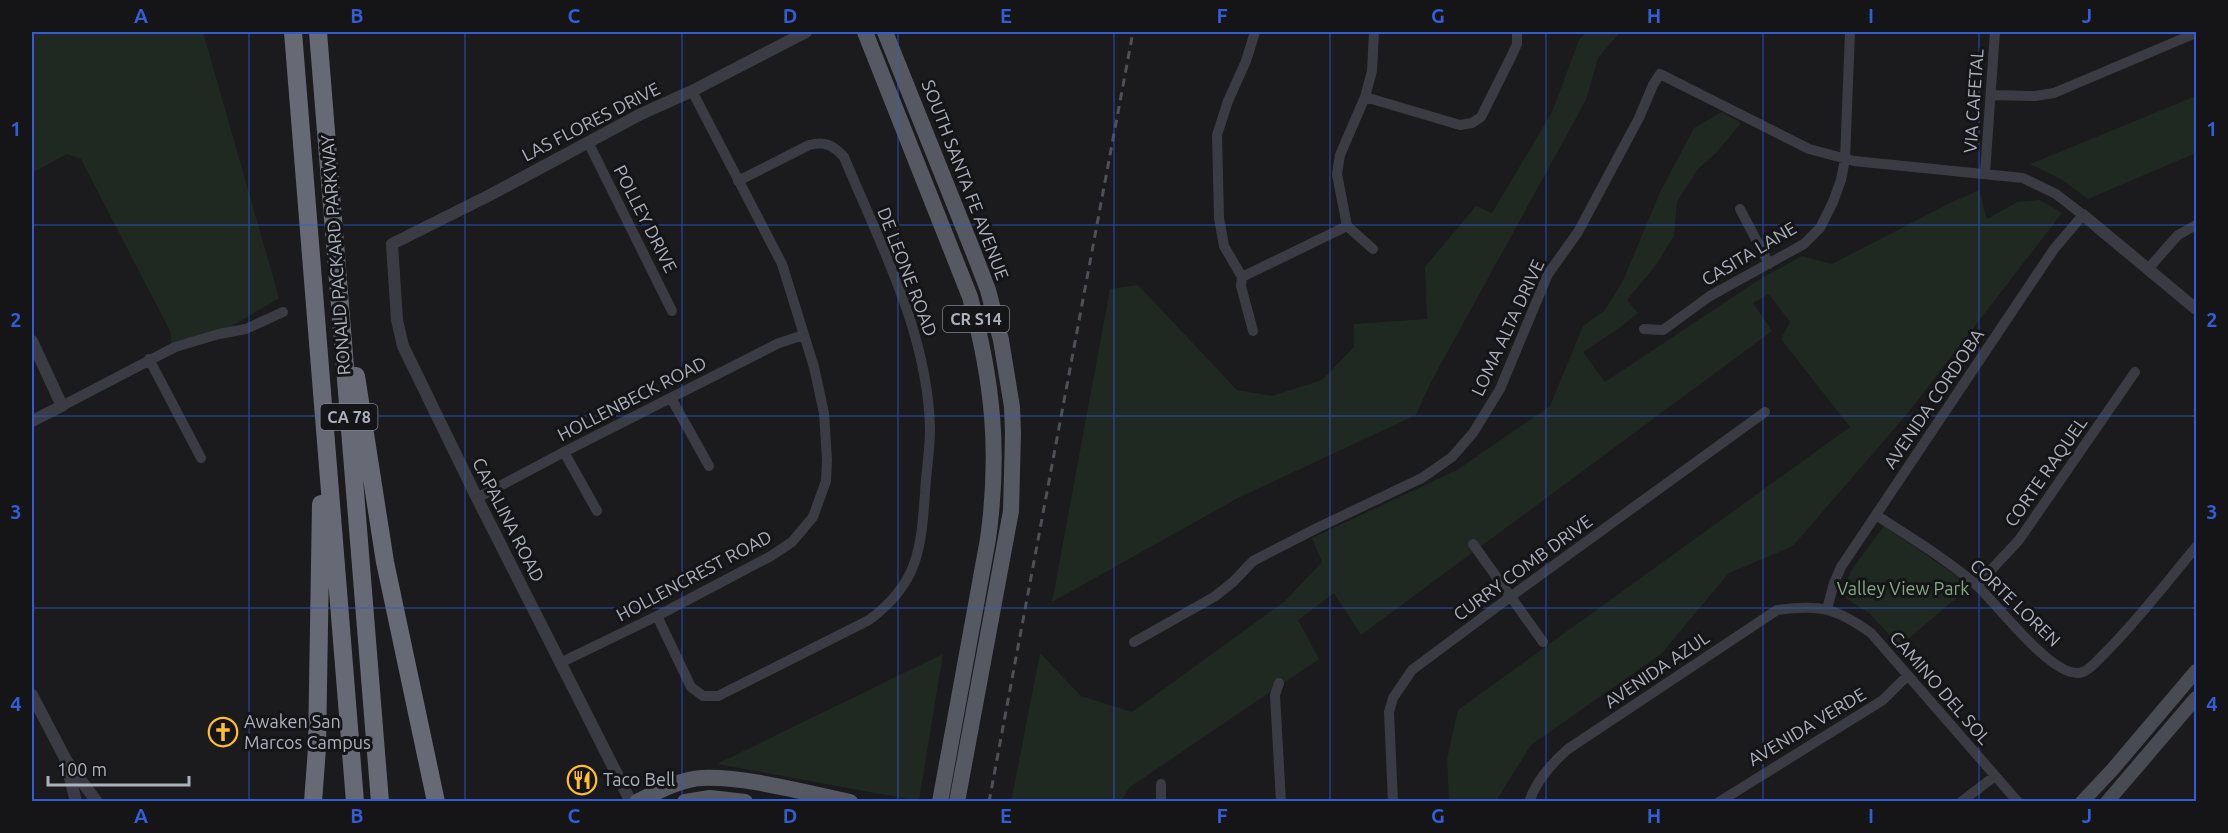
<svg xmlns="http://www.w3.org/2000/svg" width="2228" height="833" viewBox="0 0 2228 833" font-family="Ubuntu,sans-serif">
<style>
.green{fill:#202921}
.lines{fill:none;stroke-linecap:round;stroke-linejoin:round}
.minor{stroke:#3b3c43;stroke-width:10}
.tertiary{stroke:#3b3c43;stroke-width:12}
.secondary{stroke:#494b53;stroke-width:14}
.primary{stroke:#575962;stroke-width:16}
.motorway{stroke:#676a74;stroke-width:18}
.rail{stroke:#4e5058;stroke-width:3;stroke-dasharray:8 6;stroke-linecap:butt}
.grid{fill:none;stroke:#325dd4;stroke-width:1.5;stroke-opacity:0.55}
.labels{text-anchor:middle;stroke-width:6;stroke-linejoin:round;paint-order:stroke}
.shield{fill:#151518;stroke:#7f828c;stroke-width:1.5}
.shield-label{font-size:16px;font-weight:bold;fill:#acb1bd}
.street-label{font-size:18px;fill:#acb1bd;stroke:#151518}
.park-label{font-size:18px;fill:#82a985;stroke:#151518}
.poi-label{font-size:18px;fill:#acb1bd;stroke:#151518;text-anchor:start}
.neatline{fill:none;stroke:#325dd4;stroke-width:2}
.grid-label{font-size:20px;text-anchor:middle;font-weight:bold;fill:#325dd4}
</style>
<rect width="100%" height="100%" fill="#1b1a1d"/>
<path class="green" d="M32,32H203L279,298L209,340L173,354L170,331L81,159L67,154L32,173Z
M1586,32H1620L1598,58L1586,100L1431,382L1416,415L1238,498L1052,602L1110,289L1138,285L1237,390L1272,396L1322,380L1354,347V324L1427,319L1425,267L1476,206L1492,213L1552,112L1579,40Z
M2196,96V153L2088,199L2061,179L2030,164Z
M1722,112L1741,123L1716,153L1697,170L1677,202L1674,236L1653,269L1627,300L1638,313L1618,329L1583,352L1605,382L1760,279L1802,256L1832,264L1948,204L1979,190L1987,219L2017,202L2040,200L2062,213L1907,414L1793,546L1729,573L1661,654L1531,745L1496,801H1449L1447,759L1458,710L1850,427L1781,339L1790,322L1769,294L1753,303L1772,331L1361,635L1334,593L1298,620L1319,659L1130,787L1121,801L1011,802L1040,653L1081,696L1132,712L1285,601L1322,562L1312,538L1457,470L1550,406L1583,326L1604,311L1622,283L1661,190L1694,128Z
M1884,526L1960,578L1968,588L1900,646L1869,613L1847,599L1844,591L1850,572Z
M943,654L919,801L717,764Z"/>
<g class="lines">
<path class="minor" d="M1991,95L2035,96L2054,93L2196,33
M1365,97L1460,125L1472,123L1481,117L1512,55L1517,44V32
M588,142L672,311
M1985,173L1995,32
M1740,209L1769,264
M1373,249L1347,226L1337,174L1340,155L1365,97L1372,71L1374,32
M2148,269L2178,235L2196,225
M1242,277L1347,226
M1644,329L1663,330L1710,296L1804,244L1820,228L1833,202L1841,180L1845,159L1850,32
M1253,331L1241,286L1242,277L1224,246L1219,218L1217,135L1228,101L1246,61L1255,32
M149,359L201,458
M671,398L709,466
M62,406L175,347L219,334L246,329L283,312
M564,452L597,511
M477,498L564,452L779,343L804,335
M1876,515C1910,537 1943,557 1974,583C1995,600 2054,683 2083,672C2091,669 2098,660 2104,654C2137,621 2166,583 2196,547
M1473,544L1543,642
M1977,585L2019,540L2135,372
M657,616L691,687L703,696H718L869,620C918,584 921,550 925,493C926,472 930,450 930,429C928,333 880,244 844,157C833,145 825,141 809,145L738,181
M1134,642L1214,597L1233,582L1253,561L1319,527L1422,478L1452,457L1473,433L1500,389L1548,274L1578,232L1639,118L1653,85L1660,74L1809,149L1854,161L2023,178L2056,194L2083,215L2054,249L1841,567L1834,583L1827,609
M560,663L657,616L771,556L792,542L813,517L826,481L827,460L824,413L814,367L782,264L692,91
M1279,683L1275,695L1281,802
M1161,784V802
M1393,802L1389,712L1393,698L1412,670L1510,597L1765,412
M1529,802C1536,781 1552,763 1568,749L1777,610C1820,604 1836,608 1871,633L2018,802
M1719,802L1883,700L1907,676
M1961,802L1995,776"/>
<path class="tertiary" d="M2083,215L2196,309
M32,341L62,406L32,421
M32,695L66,760L97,802
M67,765L76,802
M631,802L477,498L403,346L397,320L392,244L490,195L639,115L692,91L806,32"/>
<path class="secondary" d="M2082,802L2113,769L2196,671
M2107,802L2196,698"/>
<path class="primary" d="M865,32L970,297C993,382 1000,452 988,539L940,802
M885,32L973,251L988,290L1001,340L1012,407L1013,433L1011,511L957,802
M637,802C657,792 680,779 702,778C745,776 807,793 850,802
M685,802L710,798L745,802"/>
<path class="motorway" d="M293,32L355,802
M318,32L380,802
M356,376L385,562L436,802
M313,802L317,748L321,504"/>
<path class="rail" d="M989,802L1133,32"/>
</g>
<path class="grid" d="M249,32V802M465,32V802M682,32V802M898,32V802M1114,32V802M1330,32V802M1546,32V802M1763,32V802M1979,32V802M32,225H2196M32,416H2196M32,608H2196"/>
<defs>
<g id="church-ring" transform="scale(1.5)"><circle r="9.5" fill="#151518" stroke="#ffbe31" stroke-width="1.5"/><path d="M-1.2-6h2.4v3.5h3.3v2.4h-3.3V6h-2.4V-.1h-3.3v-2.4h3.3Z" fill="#ffbe31"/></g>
<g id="restaurant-ring" transform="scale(1.5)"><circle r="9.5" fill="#151518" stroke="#ffbe31" stroke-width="1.5"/><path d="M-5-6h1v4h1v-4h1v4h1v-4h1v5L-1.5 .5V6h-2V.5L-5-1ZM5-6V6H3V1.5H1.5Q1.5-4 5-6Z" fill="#ffbe31"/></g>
</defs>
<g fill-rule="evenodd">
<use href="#church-ring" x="223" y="732"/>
<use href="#restaurant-ring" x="582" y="780"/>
</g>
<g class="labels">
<g class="shield">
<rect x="943" y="306" width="66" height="26" rx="4.5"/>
<rect x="320.5" y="404" width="57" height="26" rx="4.5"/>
</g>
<g class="shield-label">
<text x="976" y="325">CR S14</text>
<text x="349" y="423">CA 78</text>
</g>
<g class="street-label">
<text transform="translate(1974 101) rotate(-86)" y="6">VIA CAFETAL</text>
<text transform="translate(591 122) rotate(-27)" y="6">LAS FLORES DRIVE</text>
<text transform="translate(965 180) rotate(69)" y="6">SOUTH SANTA FE AVENUE</text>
<text transform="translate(645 219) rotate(63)" y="6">POLLEY DRIVE</text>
<text transform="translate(1749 254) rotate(-31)" y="6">CASITA LANE</text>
<text transform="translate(336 255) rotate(-94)" y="6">RONALD PACKARD PARKWAY</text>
<text transform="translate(907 272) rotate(69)" y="6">DE LEONE ROAD</text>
<text transform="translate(1508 328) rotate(-65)" y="6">LOMA ALTA DRIVE</text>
<text transform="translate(632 399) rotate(-27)" y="6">HOLLENBECK ROAD</text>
<text transform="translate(1934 399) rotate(-56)" y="6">AVENIDA CORDOBA</text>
<text transform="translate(2046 472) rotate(-55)" y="6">CORTE RAQUEL</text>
<text transform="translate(508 520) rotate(63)" y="6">CAPALINA ROAD</text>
<text transform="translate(1523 568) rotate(-36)" y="6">CURRY COMB DRIVE</text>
<text transform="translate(694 576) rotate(-28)" y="6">HOLLENCREST ROAD</text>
<text transform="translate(2015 603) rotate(44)" y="6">CORTE LOREN</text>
<text transform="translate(1657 670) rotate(-34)" y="6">AVENIDA AZUL</text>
<text transform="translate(1940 688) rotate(49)" y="6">CAMINO DEL SOL</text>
<text transform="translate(1807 727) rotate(-31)" y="6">AVENIDA VERDE</text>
</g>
<g class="park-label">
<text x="1903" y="595">Valley View Park</text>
</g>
<g class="poi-label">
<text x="244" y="728">Awaken San<tspan x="244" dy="21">Marcos Campus</tspan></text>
<text x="603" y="786">Taco Bell</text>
</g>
</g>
<rect width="2228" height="833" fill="none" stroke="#151518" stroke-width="66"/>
<path d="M48 776v9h141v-9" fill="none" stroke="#acb1bd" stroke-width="3"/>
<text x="57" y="776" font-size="18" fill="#acb1bd" stroke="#151518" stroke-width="4.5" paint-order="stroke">100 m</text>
<rect x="33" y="33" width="2162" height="767" class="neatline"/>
<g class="grid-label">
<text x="141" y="23">A</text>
<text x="357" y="23">B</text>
<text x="574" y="23">C</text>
<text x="790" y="23">D</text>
<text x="1006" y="23">E</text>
<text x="1222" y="23">F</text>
<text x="1438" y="23">G</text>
<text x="1654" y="23">H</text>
<text x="1871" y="23">I</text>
<text x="2087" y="23">J</text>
<text x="16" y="136">1</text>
<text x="2212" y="136">1</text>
<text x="16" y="327">2</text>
<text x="2212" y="327">2</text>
<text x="16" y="519">3</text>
<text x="2212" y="519">3</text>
<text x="16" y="711">4</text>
<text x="2212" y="711">4</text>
<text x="141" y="823">A</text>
<text x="357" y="823">B</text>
<text x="574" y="823">C</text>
<text x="790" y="823">D</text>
<text x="1006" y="823">E</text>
<text x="1222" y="823">F</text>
<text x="1438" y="823">G</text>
<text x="1654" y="823">H</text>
<text x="1871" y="823">I</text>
<text x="2087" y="823">J</text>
</g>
</svg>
